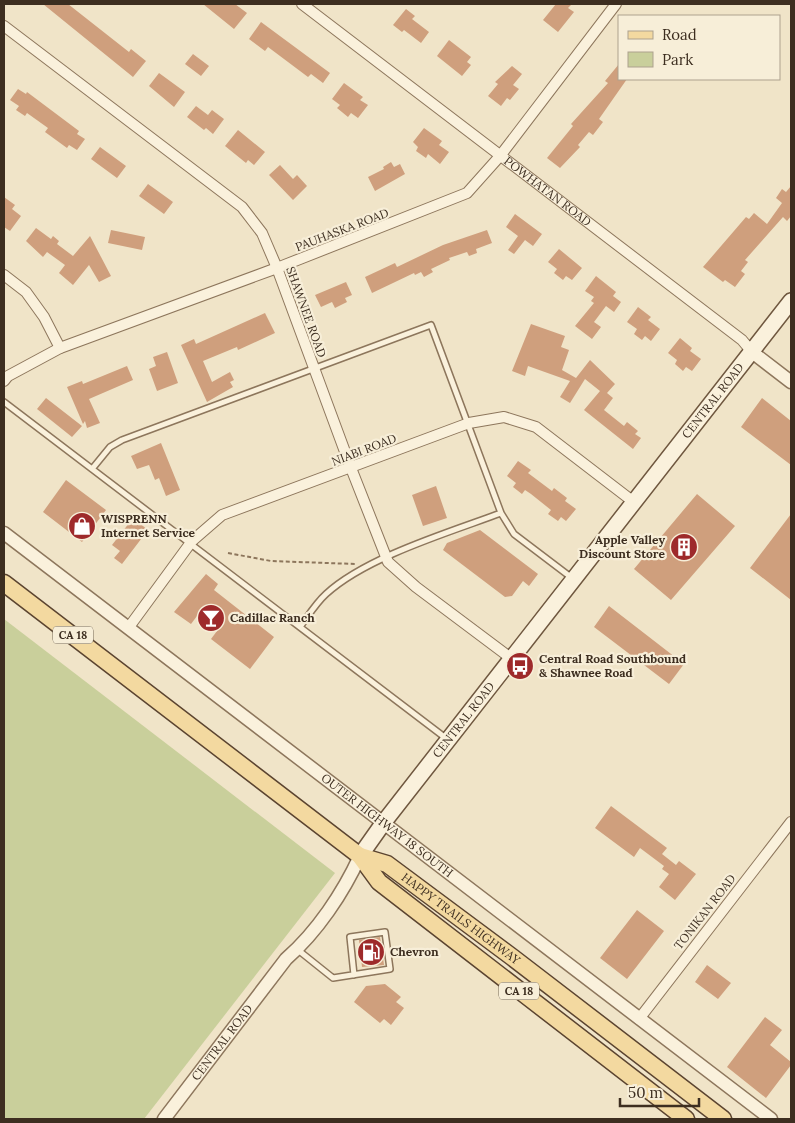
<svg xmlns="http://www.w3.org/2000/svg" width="795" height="1123" viewBox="0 0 795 1123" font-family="Lora,serif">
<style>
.green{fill:#c9cf9b}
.building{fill:#cf9f7d}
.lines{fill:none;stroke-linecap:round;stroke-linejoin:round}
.service-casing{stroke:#8d765c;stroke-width:8}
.minor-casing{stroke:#8d765c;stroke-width:12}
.tertiary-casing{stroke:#8d765c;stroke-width:15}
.secondary-casing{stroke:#6f573f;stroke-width:18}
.primary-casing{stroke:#5b4430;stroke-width:19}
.path{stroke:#8d765c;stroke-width:2;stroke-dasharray:4 2.5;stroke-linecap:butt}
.service{stroke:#faf1dc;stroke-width:5}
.minor{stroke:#faf1dc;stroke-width:10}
.tertiary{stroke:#faf1dc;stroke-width:12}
.secondary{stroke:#faf1dc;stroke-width:15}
.primary{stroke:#f3d9a0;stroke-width:16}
.labels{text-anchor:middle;stroke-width:4.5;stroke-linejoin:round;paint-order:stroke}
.shield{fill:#f7eed8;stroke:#756857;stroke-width:1}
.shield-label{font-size:11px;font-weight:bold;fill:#3d2e20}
.street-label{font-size:12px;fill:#3d2e20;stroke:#f7eed8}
.poi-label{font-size:12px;font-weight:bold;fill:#3d2e20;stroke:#f7eed8;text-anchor:start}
</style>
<rect width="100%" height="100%" fill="#f0e4c8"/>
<path class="green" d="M4,619L335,873L144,1119H4Z"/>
<path class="building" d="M43,4H68L129,52L131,49L146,61L133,77Z
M203,4H235L247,13L234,29Z
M556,4H572L568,8L574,12L558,32L543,20Z
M406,9L415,16L412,19L429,32L421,43L404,30L402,32L393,25Z
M261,22L330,73L323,83L311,74L308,77L268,47L265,51L249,39Z
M449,40L471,57L467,62L471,65L462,76L437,56Z
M193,54L209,66L201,76L185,64Z
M619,64V79H627L599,119L603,122L593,135L589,132L578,145L580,147L560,168L547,158L573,126L571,124L608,83L605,81Z
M512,66L522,74L513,85L519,89L510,100L507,98L501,106L488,96L498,84L495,82Z
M159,73L185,92L174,107L149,86Z
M344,83L363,97L360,100L368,105L358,118L351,113L348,117L337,108L340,105L332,99Z
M18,89L26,94L27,92L79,131L77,134L85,139L77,150L69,145L67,148L45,132L48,128L27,113L25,116L16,110L19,106L10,100Z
M196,106L208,115L212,110L224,119L213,134L206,128L204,130L187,117Z
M424,128L442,141L439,145L449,152L440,164L428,154L426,158L416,151L418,147L413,142Z
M238,130L265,152L254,165L248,160L246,163L225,146Z
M100,147L126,166L117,178L91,159Z
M391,162L394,167L400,164L405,174L375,191L368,177L384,169L383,167Z
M280,165L293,179L297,175L307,186L293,200L269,175Z
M148,184L173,202L164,214L139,196Z
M791,186V216L787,221L783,217L745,260L748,262L741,271L745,274L735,287L725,280L723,282L703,267L746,217L749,219L754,213L767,224L782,203L776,198L782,189L786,192Z
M4,197L15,205L12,209L21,216L10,231L4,227Z
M515,214L542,234L533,246L525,240L514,254L508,250L518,236L506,227Z
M36,228L51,239L53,236L59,241L57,244L73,256L90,236L111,276L99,282L89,265L73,285L59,273L65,265L47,252L43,257L26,241Z
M111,230L145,237L142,250L108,243Z
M487,230L492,243L476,249L477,253L469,256L467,252L449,258L450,260L431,269L433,272L424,277L421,272L415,275L414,273L372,293L365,277L395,263L397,267L443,245Z
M559,249L582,268L572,280L566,276L563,280L554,273L557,269L548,262Z
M596,276L616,292L613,296L621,302L614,312L606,306L594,322L601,327L592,339L575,326L594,303L591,301L594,297L585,291Z
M346,282L352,295L345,298L347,302L335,308L332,302L321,307L315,295Z
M638,307L651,317L648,320L660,329L651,341L645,336L642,340L634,334L637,329L627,322Z
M265,313L275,333L238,350L237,347L203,361L212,382L230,372L234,380L230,382L233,387L207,402L181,345L194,339L196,344Z
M531,324L565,336L561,347L569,350L562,370L576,378L590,360L615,384L607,393L613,398L604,410L624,426L627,422L638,431L635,434L641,438L633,449L584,410L600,391L585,379L570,403L560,397L570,381L528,366L525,376L512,371Z
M680,338L692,348L690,351L701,359L692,371L686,367L683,371L675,364L677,360L668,353Z
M167,352L178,383L157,391L149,369L156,366L153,357Z
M127,366L133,380L89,399L100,423L87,428L85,421L83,424L67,387L82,381L83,384Z
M46,398L82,426L72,437L37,409Z
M762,398L791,421V465L741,427Z
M161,443L180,490L166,496L159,478L155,480L149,465L137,469L131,456Z
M518,461L531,470L528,473L552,491L554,488L567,498L565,501L576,509L566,521L561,517L558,521L548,514L551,510L531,494L525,490L522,494L513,487L516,483L507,476Z
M66,480L106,510L82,542L43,512Z
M436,486L447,518L423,526L412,495Z
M697,494L735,526L671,600L634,569Z
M791,514V600L750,568Z
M133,518L148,530L122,564L114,558L120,551L112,545Z
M480,530L538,574L529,586L523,581L512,596L505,597L443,550L447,543Z
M206,574L218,584L214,590L274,637L250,669L211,639L217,631L197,616L191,624L174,612Z
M609,606L684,664L669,684L594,627Z
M611,806L667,848L662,854L676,865L679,861L696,874L675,900L659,887L669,874L662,869L664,866L640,848L634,857L595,828Z
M637,910L664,931L627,979L600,958Z
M380,937L384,965L362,967L359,940Z
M707,965L731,983L718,999L695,982Z
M385,984L401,997L396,1002L404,1008L391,1025L384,1019L380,1023L354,1002L366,986Z
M765,1017L782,1030L770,1045L791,1062V1065L766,1098L727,1067Z"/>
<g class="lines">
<g class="service-casing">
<path id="service" d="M4,402L447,739
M92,469L110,447L122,440L431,325L501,513L514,534L572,578
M300,627C308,616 316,603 326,594C366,557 450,532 501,513
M298,950L333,978L390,969L385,932L350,937L354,975"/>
</g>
<g class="minor-casing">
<g id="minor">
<path id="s1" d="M302,4L742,340L752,352"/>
<path d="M4,26L242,207L262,233L277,268L351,468L388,562L416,587L512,659"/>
<path d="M4,275L26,292L44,317L60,348"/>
<path d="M4,381L8,376L60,348L277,268L467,193L500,156L616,4"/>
<path d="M129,627L192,541L222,515L469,423L504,417L536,427L635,503"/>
<path d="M639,1019L791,822"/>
</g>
</g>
<g class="tertiary-casing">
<g id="tertiary">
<path d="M752,352L791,382"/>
<path id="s2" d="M4,533L771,1119"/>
<path id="s3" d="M164,1119L286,959C317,932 343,893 360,856"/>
</g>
</g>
<g class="secondary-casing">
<g id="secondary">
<path id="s4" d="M360,856L384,822L791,301"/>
</g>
</g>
<g class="primary-casing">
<g id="primary">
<path d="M4,583L360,856L379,882L686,1119"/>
<path id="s5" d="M360,856L387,864L512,957L723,1119"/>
</g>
</g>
<path class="path" d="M228,553L271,561L355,564"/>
<use href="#service" class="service"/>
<use href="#minor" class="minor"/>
<use href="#tertiary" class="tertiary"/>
<use href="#secondary" class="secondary"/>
<use href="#primary" class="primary"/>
</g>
<defs>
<g id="shop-disc" transform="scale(1.4375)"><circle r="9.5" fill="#9e2a2b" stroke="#f7eed8"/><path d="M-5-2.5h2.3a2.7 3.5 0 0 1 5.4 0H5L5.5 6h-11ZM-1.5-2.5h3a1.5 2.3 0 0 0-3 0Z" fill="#fff"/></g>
<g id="building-disc" transform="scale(1.4375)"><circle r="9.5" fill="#9e2a2b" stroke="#f7eed8"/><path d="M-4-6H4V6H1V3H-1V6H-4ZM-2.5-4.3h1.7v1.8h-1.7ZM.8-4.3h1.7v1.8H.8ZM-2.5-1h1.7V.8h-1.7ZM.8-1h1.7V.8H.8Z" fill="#fff"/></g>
<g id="bar-disc" transform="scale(1.4375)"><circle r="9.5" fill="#9e2a2b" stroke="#f7eed8"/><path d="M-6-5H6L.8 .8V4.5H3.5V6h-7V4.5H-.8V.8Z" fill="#fff"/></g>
<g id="bus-disc" transform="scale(1.4375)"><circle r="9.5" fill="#9e2a2b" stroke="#f7eed8"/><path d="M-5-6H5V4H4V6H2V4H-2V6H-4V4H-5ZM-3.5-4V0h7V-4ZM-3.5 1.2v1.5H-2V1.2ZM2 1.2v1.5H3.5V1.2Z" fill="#fff"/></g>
<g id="fuel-disc" transform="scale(1.4375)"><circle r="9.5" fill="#9e2a2b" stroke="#f7eed8"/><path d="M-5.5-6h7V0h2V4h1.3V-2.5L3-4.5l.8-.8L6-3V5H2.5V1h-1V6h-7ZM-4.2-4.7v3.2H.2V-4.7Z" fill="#fff"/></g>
</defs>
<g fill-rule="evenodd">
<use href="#shop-disc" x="82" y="526"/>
<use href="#building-disc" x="684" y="547"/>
<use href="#bar-disc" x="211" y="618"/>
<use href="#bus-disc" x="520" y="666"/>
<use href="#fuel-disc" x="371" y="952"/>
</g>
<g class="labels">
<g class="shield">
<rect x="53" y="626.5" width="40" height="17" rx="4"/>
<rect x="499" y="982.5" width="40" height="17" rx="4"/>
</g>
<g class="shield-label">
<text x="73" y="639">CA 18</text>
<text x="519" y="995">CA 18</text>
</g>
<g class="street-label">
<text dy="4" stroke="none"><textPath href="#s1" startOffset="309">POWHATAN ROAD</textPath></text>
<text transform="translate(342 230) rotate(-21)" y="4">PAUHASKA ROAD</text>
<text transform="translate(306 312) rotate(70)" y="4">SHAWNEE ROAD</text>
<text dy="4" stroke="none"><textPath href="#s4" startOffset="576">CENTRAL ROAD</textPath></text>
<text transform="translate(364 450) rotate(-21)" y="4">NIABI ROAD</text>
<text dy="4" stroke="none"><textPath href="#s4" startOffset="171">CENTRAL ROAD</textPath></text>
<text dy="4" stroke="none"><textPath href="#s2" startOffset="482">OUTER HIGHWAY 18 SOUTH</textPath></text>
<text transform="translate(705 912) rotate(-52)" y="4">TONIKAN ROAD</text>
<text dy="4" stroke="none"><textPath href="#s5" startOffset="120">HAPPY TRAILS HIGHWAY</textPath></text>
<text dy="4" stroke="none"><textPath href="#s3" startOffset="96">CENTRAL ROAD</textPath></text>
</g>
<g class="poi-label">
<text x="101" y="523">WISPRENN<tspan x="101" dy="14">Internet Service</tspan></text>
<text x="665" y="544" text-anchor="end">Apple Valley<tspan x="665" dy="14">Discount Store</tspan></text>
<text x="230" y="622">Cadillac Ranch</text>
<text x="539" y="663">Central Road Southbound<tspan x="539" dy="14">&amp; Shawnee Road</tspan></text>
<text x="390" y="956">Chevron</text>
</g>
</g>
<rect width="795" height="1123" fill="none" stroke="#3d2e20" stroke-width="10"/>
<rect x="618" y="15" width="162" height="65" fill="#f7eed8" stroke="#ada18e"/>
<rect x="628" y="31" width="25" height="8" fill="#f3d9a0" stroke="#ada18e"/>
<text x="662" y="40" font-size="15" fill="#3d2e20">Road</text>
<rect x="628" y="52" width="25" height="15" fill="#c9cf9b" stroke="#ada18e"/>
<text x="662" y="65" font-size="15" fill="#3d2e20">Park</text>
<path d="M620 1098v8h79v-8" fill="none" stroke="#3d2e20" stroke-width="2.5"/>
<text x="628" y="1098" font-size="15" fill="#3d2e20" stroke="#f7eed8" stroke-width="4" paint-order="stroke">50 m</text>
</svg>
